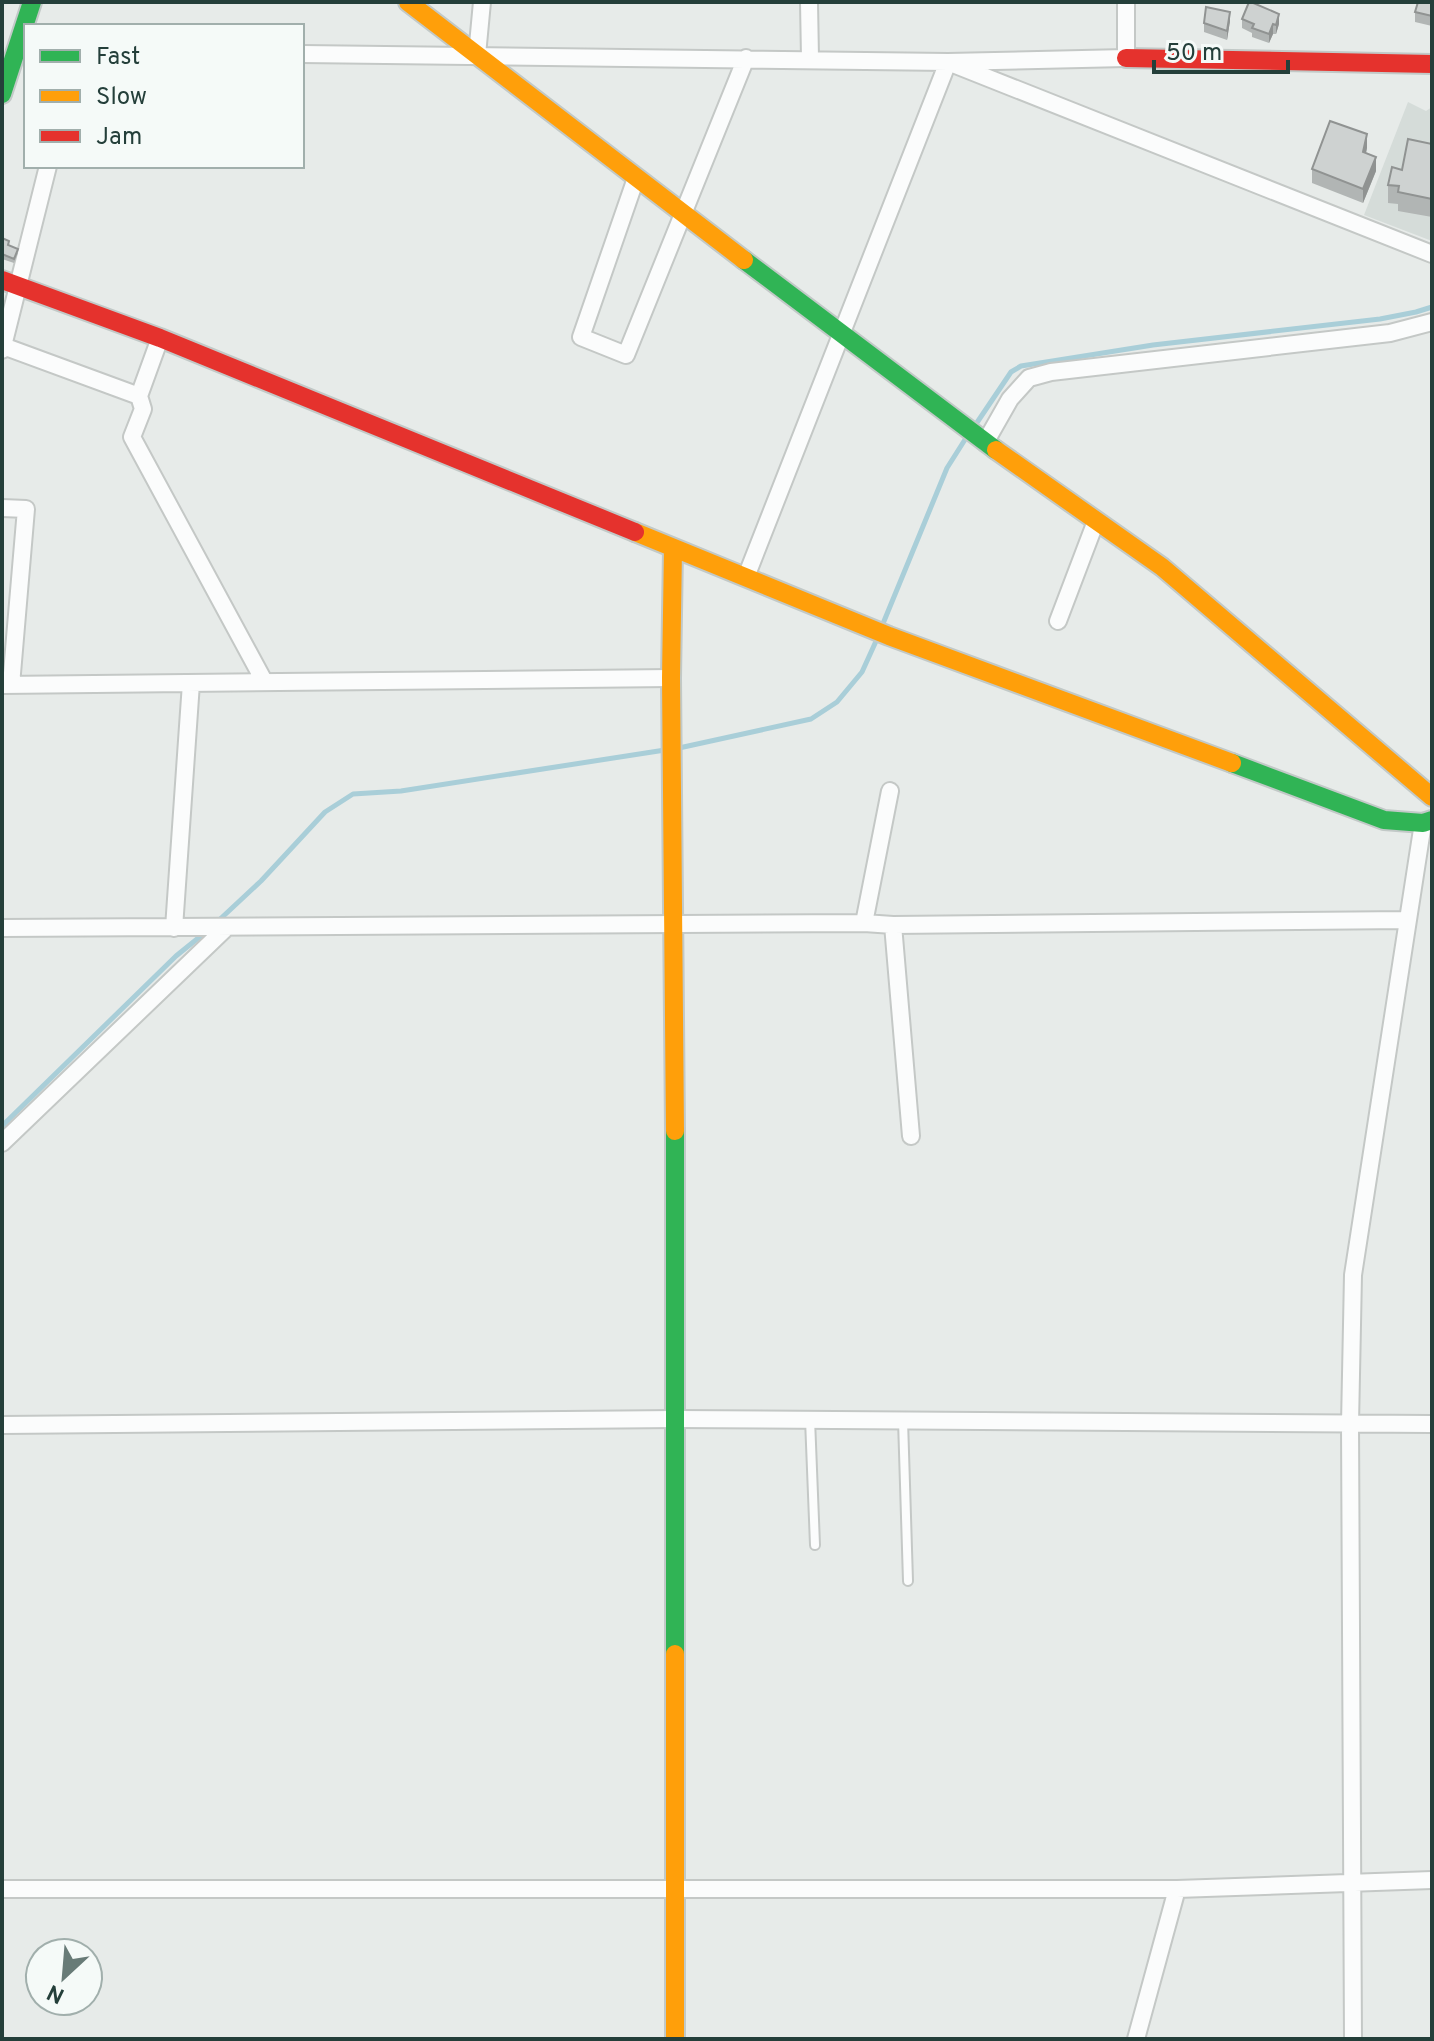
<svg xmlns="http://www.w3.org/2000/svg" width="1434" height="2041" viewBox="0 0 1434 2041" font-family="Overpass,sans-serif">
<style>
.built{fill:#d5dcd9}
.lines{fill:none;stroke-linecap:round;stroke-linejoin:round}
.stream{stroke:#a9ced8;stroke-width:5}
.lane-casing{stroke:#c4c8c6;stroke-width:12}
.street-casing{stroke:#c4c8c6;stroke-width:20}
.fast-casing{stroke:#c2c9c7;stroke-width:22}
.slow-casing{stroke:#c2c9c7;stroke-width:22}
.jam-casing{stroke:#c2c9c7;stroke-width:22}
.lane{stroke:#fbfcfc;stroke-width:8}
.street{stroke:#fbfcfc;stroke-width:16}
.fast{stroke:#30b455;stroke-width:18}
.slow{stroke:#ff9f0a;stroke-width:18}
.jam{stroke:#e5322d;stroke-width:18}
.wall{fill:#b1b5b4}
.shaded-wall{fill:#909392}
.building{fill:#ced2d1;stroke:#909392;stroke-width:2}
</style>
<rect width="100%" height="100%" fill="#e7ebe9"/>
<path class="built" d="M1408,102L1426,111L1432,107V241L1364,215Z"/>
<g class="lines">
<path class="stream" d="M974,427L1011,372L1021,366L1153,345L1380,319L1416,312L1432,307
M882,626L947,468L966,438
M679,748L811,719L837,702L862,672L877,639
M217,922L261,881L325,812L353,794L401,791L665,750
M2,1126L176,956L207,931"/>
<g class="lane-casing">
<path id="lane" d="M810,1419L815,1545
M903,1420L908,1581"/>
</g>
<g class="street-casing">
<path id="street" d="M809,2L810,58
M302,54L948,62L1126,58V2
M477,55L482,2
M636,178L581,337L626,355L746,58
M160,338L139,396L143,409L132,437L264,681
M3,346L139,396
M2,350L48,166
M985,443L1010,399L1029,378L1051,372L1390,333L1432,322
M2,508L26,509L11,685
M746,577L948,62L1432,254
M1058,621L1096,521
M2,685L671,678
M864,923L890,791
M893,925L911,1136
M2,928L864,923L893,925L1407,920
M174,928L191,683
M2,1143L226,928
M2,1425L676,1419L1432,1424
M2,1889H1177L1432,1880
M1136,2039L1177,1889
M1353,2039L1350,1424L1353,1275L1423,823"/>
</g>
<g class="fast-casing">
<path id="fast" d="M2,94L32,2
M744,260L996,450
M1232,763L1384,820L1423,823L1432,820
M675,1131V1654"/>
</g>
<g class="slow-casing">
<path id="slow" d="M408,2L744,260
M996,450L1162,567L1432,797
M635,532L889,636L1232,763
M673,549L671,678L675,1131
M675,1654V2039"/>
</g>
<g class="jam-casing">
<path id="jam" d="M1126,58L1432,64
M2,280L160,338L635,532"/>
</g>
<use href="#lane" class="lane"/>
<use href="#street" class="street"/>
<use href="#fast" class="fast"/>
<use href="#slow" class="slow"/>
<use href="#jam" class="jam"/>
</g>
<path class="wall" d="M1432,2V26L1415,22V12Z
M1242,19L1279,24L1276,34H1273L1269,43L1252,37V33L1242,28Z
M1230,21L1227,40L1204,32V23Z
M1432,144V217L1398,211V204L1388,203V185L1402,170Z
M1367,148L1366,153L1376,171L1363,203L1312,183V169Z
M2,238L18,253L14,263L2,259Z"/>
<path class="shaded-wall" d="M1230,12V21L1227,40V31Z
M1279,14V24L1276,34V25Z
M1273,24V34L1269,43V34Z
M1367,134V148L1363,166V152Z
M1376,157V171L1363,203V189Z"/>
<path class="building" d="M1249,2H1251L1279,14L1276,25L1273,24L1269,34L1252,28L1254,24L1242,19Z
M1418,2H1432V16L1415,12Z
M1206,7L1230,12L1227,31L1204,23Z
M1330,121L1367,134L1363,152L1376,157L1363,189L1312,169Z
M1408,139L1432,144V199L1398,192L1399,186L1388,185L1392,167L1402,170Z
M2,238L9,241L8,245L18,249L14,259L2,254Z"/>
<rect width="1434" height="2041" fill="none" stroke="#243f3a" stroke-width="8"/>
<rect x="24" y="24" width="280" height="144" fill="#f5faf8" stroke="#a1afac" stroke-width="2"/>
<rect x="40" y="50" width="40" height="12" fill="#30b455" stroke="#a1afac" stroke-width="2"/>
<text x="96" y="64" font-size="24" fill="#243f3a">Fast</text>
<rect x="40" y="90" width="40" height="12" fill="#ff9f0a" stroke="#a1afac" stroke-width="2"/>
<text x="96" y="104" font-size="24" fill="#243f3a">Slow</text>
<rect x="40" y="130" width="40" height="12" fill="#e5322d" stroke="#a1afac" stroke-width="2"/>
<text x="96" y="144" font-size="24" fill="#243f3a">Jam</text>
<g transform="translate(64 1977) rotate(206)"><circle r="38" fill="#f5faf8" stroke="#a1afac" stroke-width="2"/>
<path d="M0-6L14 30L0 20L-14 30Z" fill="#687b77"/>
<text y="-12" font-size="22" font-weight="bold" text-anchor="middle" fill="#243f3a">N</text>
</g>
<path d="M1154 60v12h134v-12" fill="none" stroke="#243f3a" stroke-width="4"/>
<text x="1166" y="60" font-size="24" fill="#243f3a" stroke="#f5faf8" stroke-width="6" paint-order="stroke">50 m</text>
</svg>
